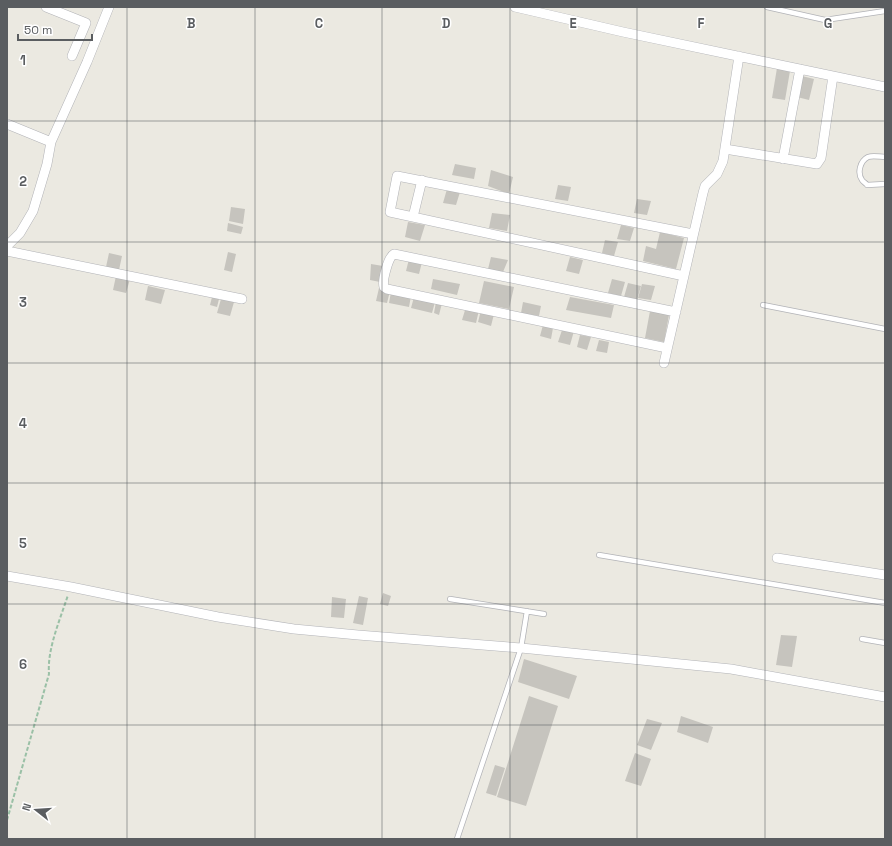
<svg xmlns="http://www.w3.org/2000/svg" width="892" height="846" viewBox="0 0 892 846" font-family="'Space Grotesk',sans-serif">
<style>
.building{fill:#c6c4be}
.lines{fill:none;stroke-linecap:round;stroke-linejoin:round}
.service-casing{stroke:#b2b3b7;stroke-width:6}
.minor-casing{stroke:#b2b3b7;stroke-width:10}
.path{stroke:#9ac0a6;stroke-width:2;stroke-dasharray:4 2;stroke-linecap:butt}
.service{stroke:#fff;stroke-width:4.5}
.minor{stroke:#fff;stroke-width:9}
.grid{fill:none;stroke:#5a5d60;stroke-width:1;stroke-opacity:0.55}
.grid-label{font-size:13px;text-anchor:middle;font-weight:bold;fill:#5a5d60;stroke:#fff;stroke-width:3;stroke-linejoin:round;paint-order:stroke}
</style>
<rect width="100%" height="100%" fill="#ebe9e1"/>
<path class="building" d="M777,68L790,71L785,100L772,98Z
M802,76L814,79L809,100L797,97Z
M455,164L476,168L474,179L452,175Z
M491,170L513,177L509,194L488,186Z
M558,185L571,187L568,201L555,199Z
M447,189L460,192L456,205L443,203Z
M637,199L651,201L647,215L634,213Z
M231,207L245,209L243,224L229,221Z
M492,213L510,215L507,231L489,228Z
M408,222L425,225L420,241L405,237Z
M228,223L243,227L241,234L227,231Z
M621,225L634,228L630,241L617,239Z
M660,232L684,238L676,269L643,261L646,246L656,249Z
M605,240L618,242L614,256L602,253Z
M228,252L236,254L232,272L224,270Z
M109,253L122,256L119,270L106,267Z
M491,257L508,260L503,272L488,269Z
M570,257L583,260L579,274L566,271Z
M409,259L422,262L419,274L406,271Z
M371,264L383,266L381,272H380V282L370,280Z
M116,276L130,279L126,293L113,290Z
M433,279L460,284L457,295L431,289Z
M612,279L625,282L621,296L608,293Z
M484,281L514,287L509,309L479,303Z
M628,283L641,286L637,300L624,297Z
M642,284L655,286L651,300L638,298Z
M148,286L165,290L161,304L145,300Z
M379,288L390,291L387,303L376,301Z
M391,292L411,296L409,307L389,303Z
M213,293L220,295L217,307L210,305Z
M414,297L435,302L432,313L411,308Z
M570,297L614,305L611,318L566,310Z
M221,299L234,302L230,316L217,313Z
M436,302L442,303L439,315L434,313Z
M523,302L541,306L539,316L521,313Z
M466,307L479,310L476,323L462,320Z
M481,310L494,314L491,326L478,322Z
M650,311L669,315L664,342L645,338Z
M543,325L553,328L551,339L540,336Z
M562,330L574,331L570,345L558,342Z
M580,335L591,337L587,350L577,347Z
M599,340L609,342L607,353L596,351Z
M383,593L391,596L388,606L380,604Z
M359,596L368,598L363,625L353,623Z
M332,597L346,599L344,618L331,617Z
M781,635L797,636L792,667L776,665Z
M524,659L577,676L569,699L518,682Z
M529,696L558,706L526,806L497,797Z
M681,716L713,727L708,743L677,732Z
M647,719L662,723L651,750L637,745Z
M635,753L651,759L641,786L625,781Z
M495,765L505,768L496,796L486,793Z"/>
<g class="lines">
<g class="service-casing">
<path id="service" d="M767,7L825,20L885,11
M885,157C880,157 873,155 868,157C860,161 857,173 862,180C863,182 866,183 867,185L885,184
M763,305L885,329
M599,555L885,603
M450,599L544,614
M862,639L885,643
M457,839L521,648L527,611"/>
</g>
<g class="minor-casing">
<path id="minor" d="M46,7L86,23L72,56
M515,7L623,32L885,87
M7,124L51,142
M725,149L817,164L821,158L833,76
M783,159L800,69
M413,217L422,180
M7,246L20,233L33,211L47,164L51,142L87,62L109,7
M7,251L242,299
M684,276L390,212L397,176L693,234
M667,348L387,289L384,287C382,281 388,257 394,254L676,312
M664,363L703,193L705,186L717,174L723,161L739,56
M777,558L885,575
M7,576L71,587L218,617L294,629L358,635L521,648L731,669L885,697"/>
</g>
<path class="path" d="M7,820L49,674C47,649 60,620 68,595"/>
<use href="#service" class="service"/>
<use href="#minor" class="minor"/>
</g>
<path class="grid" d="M127,7V839M255,7V839M382,7V839M510,7V839M637,7V839M765,7V839M7,121H885M7,242H885M7,363H885M7,483H885M7,604H885M7,725H885"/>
<g class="grid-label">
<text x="191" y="28">B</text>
<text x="319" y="28">C</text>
<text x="446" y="28">D</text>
<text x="573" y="28">E</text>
<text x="701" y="28">F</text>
<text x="828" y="28">G</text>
<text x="23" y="65">1</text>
<text x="23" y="186">2</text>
<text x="23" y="307">3</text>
<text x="23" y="428">4</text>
<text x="23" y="548">5</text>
<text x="23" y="669">6</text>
</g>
<rect width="892" height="846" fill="none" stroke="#5a5d60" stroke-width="16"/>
<g transform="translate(36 810) rotate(287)" stroke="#ffffff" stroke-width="3" paint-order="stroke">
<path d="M0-3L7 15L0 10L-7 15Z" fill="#5a5d60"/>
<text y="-6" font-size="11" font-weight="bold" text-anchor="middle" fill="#5a5d60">N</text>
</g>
<path d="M18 34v6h74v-6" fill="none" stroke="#5a5d60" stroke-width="2"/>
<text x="24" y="34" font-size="12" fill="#5a5d60" stroke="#ffffff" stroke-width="3" paint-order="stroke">50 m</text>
</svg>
